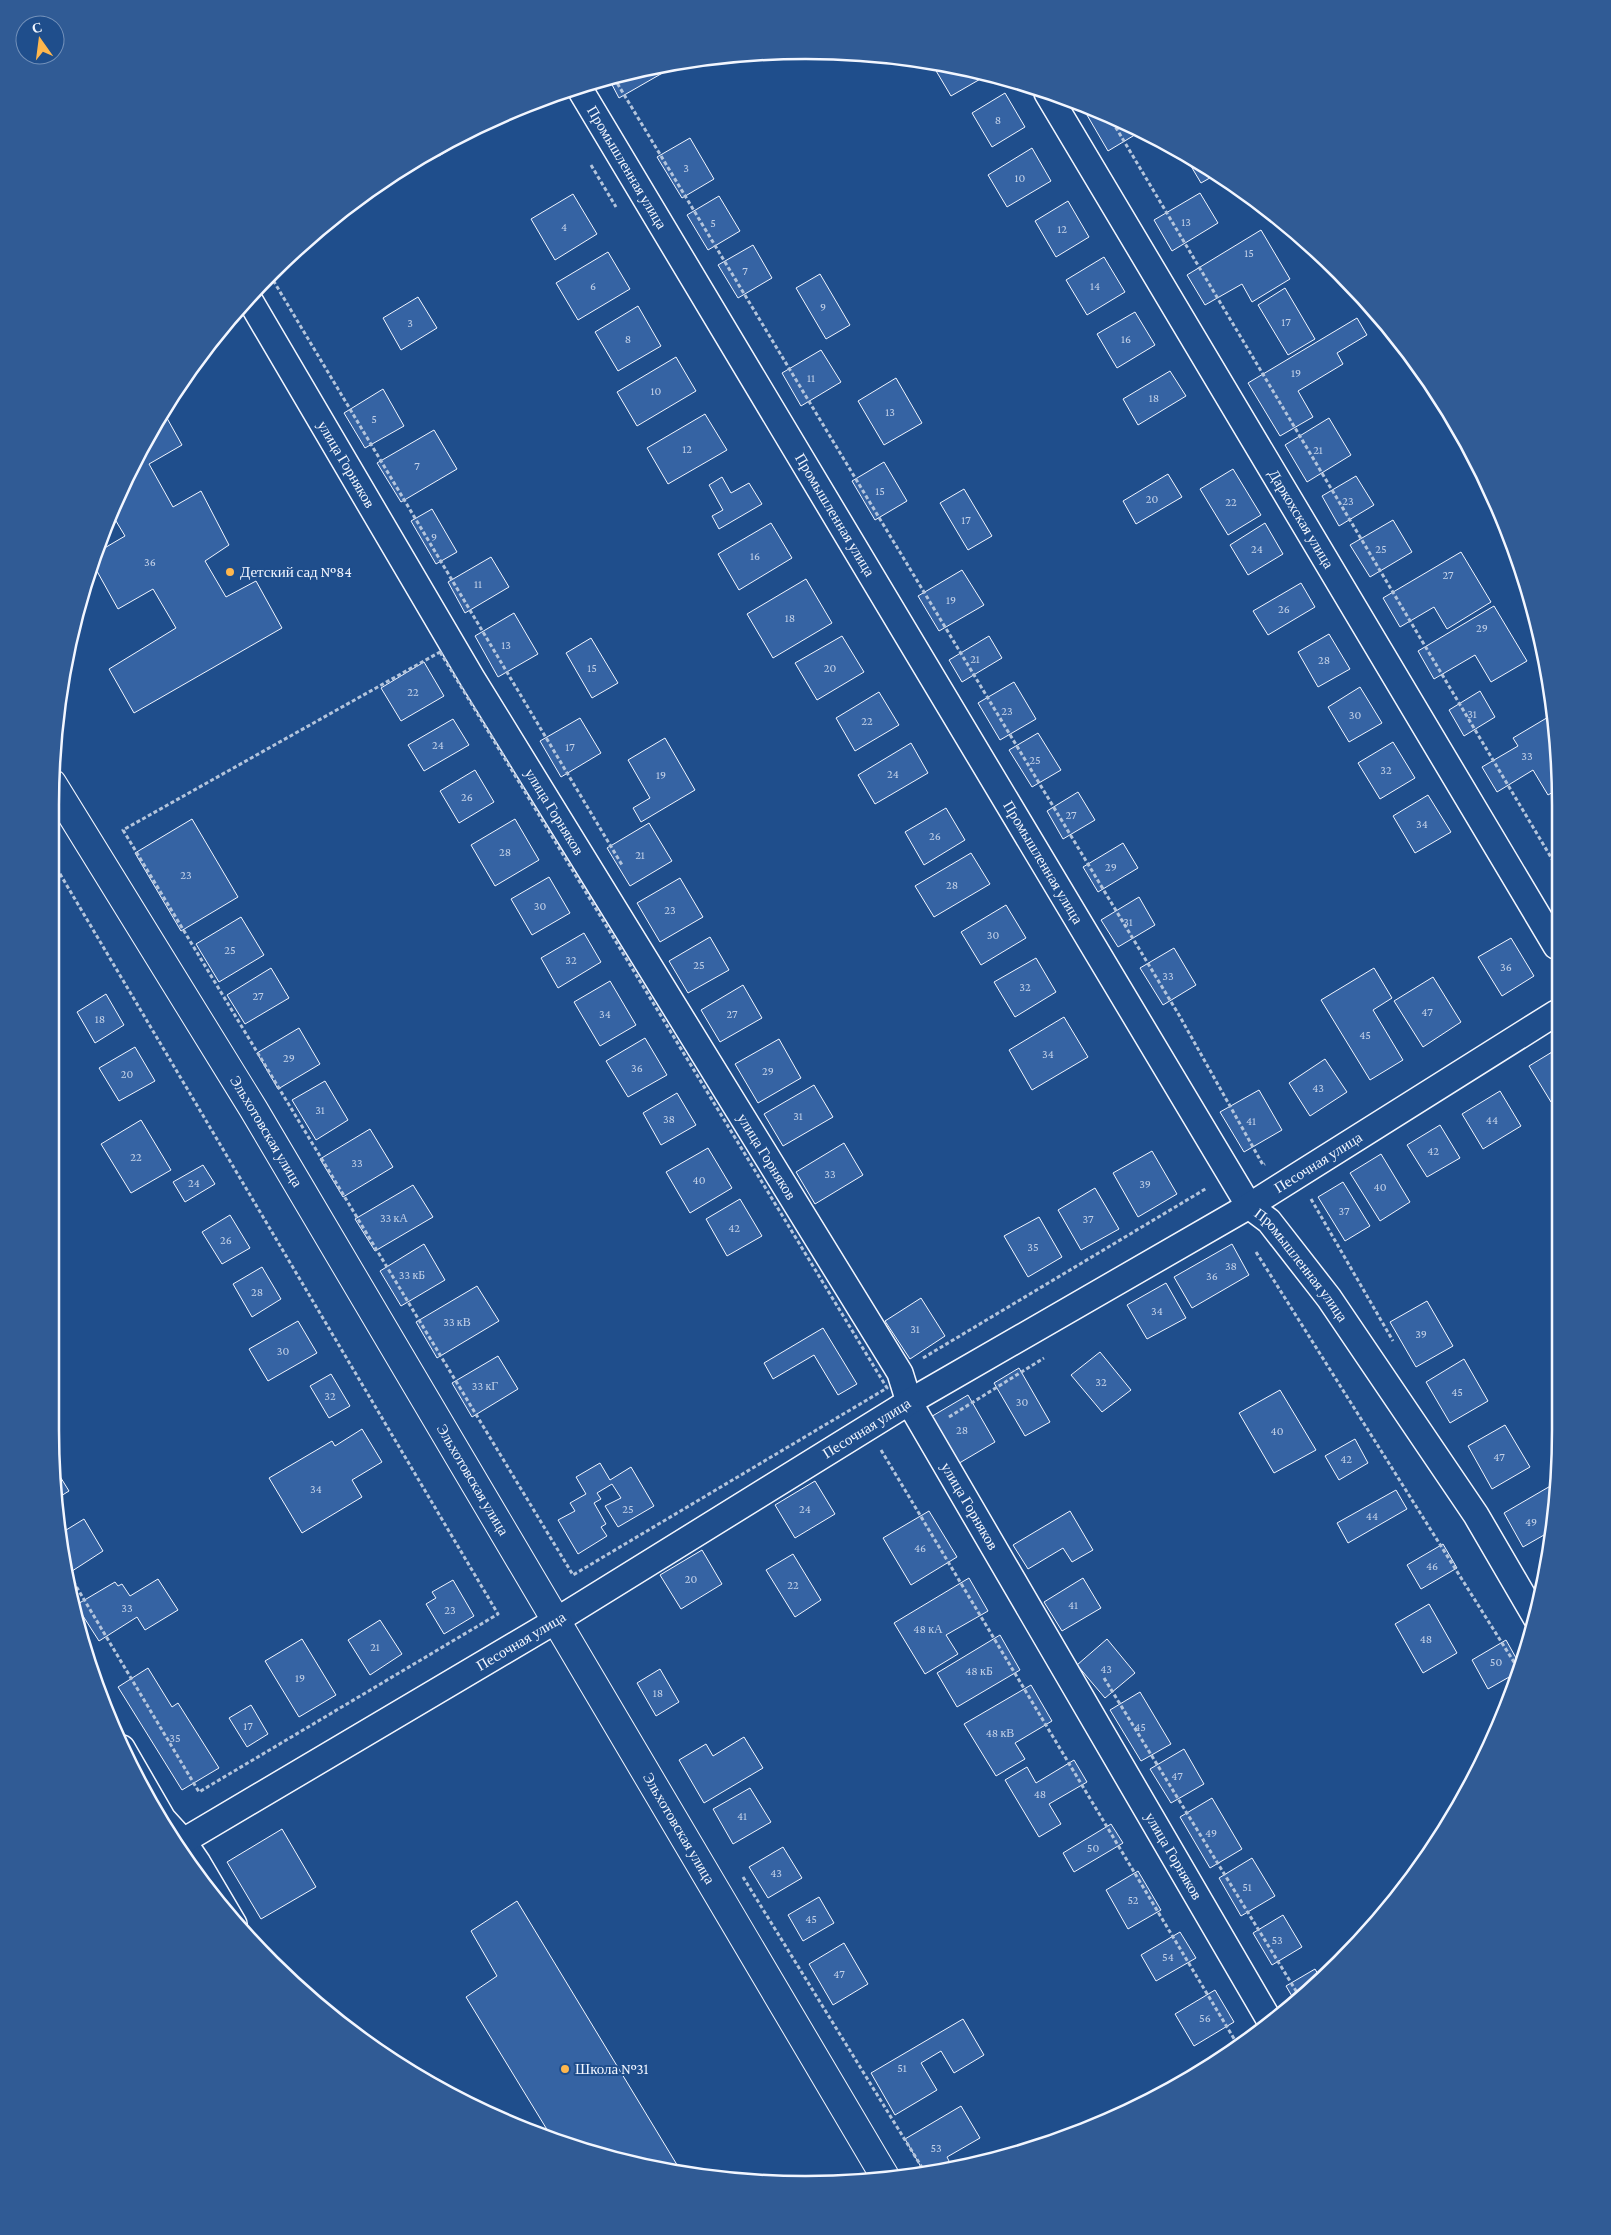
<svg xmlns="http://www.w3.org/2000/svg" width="1611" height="2235" viewBox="0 0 1611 2235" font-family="'Crimson Pro',serif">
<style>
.building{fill:#3563a3;stroke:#f2f6ff}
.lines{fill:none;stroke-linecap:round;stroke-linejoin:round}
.minor-casing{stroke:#f2f6ff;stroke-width:28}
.tertiary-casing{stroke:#f2f6ff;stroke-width:30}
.path{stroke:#b3c4dc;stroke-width:3;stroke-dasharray:4 2.5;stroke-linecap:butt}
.minor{stroke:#1f4e8c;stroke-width:25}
.tertiary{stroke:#1f4e8c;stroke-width:28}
.poi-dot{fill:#ffb74d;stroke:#1f4e8c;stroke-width:2}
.labels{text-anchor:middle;stroke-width:4;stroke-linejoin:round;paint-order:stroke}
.number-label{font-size:12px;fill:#c3d1e8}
.street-label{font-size:15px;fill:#f2f6ff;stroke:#1f4e8c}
.poi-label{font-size:15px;fill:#f2f6ff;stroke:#1f4e8c;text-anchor:start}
.rim{fill:none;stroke:#f2f6ff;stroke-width:2.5}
</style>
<rect width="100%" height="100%" fill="#1f4e8c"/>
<path class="building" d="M932,64L989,74L951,96Z
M672,65L673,67L619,98L609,79Z
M1005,93L1025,127L992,147L972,113Z
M522,108L491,127L488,124Z
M1094,111L1140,128L1143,130L1108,151L1087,115Z
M462,136L464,140L439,156L434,148Z
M690,138L714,179L682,198L657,157Z
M1032,148L1051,181L1007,207L988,175Z
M1185,156L1215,175L1201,183Z
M412,162L415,167L384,187L382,184Z
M1200,193L1218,223L1172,251L1154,220Z
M573,194L597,234L555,260L531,219Z
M719,196L740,231L708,250L687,215Z
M1068,201L1089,237L1056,257L1035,221Z
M1261,230L1290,279L1252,302L1242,284L1205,305L1187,275Z
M753,245L772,278L738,298L718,265Z
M608,252L630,289L578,320L556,283Z
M1104,257L1125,292L1087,315L1066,280Z
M820,274L850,325L826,339L796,288Z
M1285,288L1315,339L1288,355L1258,305Z
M418,297L437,328L401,350L383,318Z
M638,306L661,346L618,371L595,332Z
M1135,312L1155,345L1117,368L1097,334Z
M1357,318L1367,335L1337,353L1343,364L1298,391L1313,417L1280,436L1248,383Z
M821,350L841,382L801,406L782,373Z
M676,357L696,391L637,426L617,392Z
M1170,371L1186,396L1138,425L1123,399Z
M896,378L922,423L884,445L858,401Z
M383,389L404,426L365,448L344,413Z
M163,411L182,445L149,464L173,507L201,491L229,545L205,561L226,597L256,581L282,628L134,713L109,669L176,628L153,589L118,609L93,564L96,553L125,536L110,511L151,428Z
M705,414L727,450L668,484L647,448Z
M1329,418L1351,455L1307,482L1285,445Z
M434,430L457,469L401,502L377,463Z
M884,462L907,501L875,520L852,481Z
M1233,469L1261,515L1228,535L1200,489Z
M1168,474L1182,497L1136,524L1123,501Z
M1356,476L1374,505L1339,526L1322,496Z
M722,477L731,493L749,483L762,504L719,529L712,516L723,510L709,485Z
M964,489L992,536L968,550L940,503Z
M432,509L457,552L436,564L411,521Z
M1393,520L1412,552L1370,577L1350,545Z
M771,523L792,558L739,590L718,554Z
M1265,523L1283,554L1248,575L1230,545Z
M1461,552L1491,602L1447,629L1434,607L1400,627L1383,598Z
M491,557L509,587L465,613L448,582Z
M962,570L984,605L939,631L918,596Z
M806,579L832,623L773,658L747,614Z
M1301,583L1315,607L1268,635L1253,611Z
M1494,606L1527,661L1491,682L1475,655L1434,679L1418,651Z
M514,613L538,654L498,677L475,636Z
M1329,634L1350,669L1318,687L1298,652Z
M842,636L864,672L817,700L795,663Z
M989,636L1002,658L962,682L949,660Z
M591,638L618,683L592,698L566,653Z
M424,662L444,696L401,721L381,688Z
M1014,682L1036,719L1000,740L978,703Z
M1360,687L1382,723L1349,742L1328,707Z
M1480,691L1495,717L1464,736L1449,710Z
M879,692L899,725L855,751L836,718Z
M1555,713V791L1548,795L1533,770L1497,792L1482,767L1518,746L1513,738Z
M580,718L601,753L561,777L540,741Z
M453,719L469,745L424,771L408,745Z
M1038,733L1061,770L1032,787L1009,750Z
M665,738L695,790L641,822L633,808L650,798L628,760Z
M1393,742L1415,778L1380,799L1358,763Z
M911,743L928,773L875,804L858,775Z
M475,770L494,802L459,823L440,791Z
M1078,792L1095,820L1063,839L1047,811Z
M1428,795L1451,832L1415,853L1393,816Z
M946,808L965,840L924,865L905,832Z
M192,819L238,897L181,931L135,853Z
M515,819L539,860L495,886L471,845Z
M649,823L672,861L630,886L607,848Z
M1123,843L1138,868L1098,892L1083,867Z
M971,853L990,884L934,917L915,886Z
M549,877L570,913L532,935L511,899Z
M680,878L703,917L660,942L637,903Z
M1139,897L1155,925L1118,947L1101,920Z
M1006,905L1026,938L981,965L961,932Z
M51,908L56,917L51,920Z
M241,917L264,955L219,982L196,944Z
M584,933L601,962L558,988L541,958Z
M710,937L729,970L688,993L669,961Z
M1511,938L1534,976L1502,996L1478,957Z
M1174,948L1196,985L1163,1005L1140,968Z
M1036,958L1056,992L1015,1017L994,982Z
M271,968L289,998L245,1024L227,995Z
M1374,968L1392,998L1373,1010L1403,1060L1370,1080L1321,1000Z
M1433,977L1461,1022L1423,1047L1394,1001Z
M610,981L636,1025L600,1046L574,1002Z
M743,985L762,1018L720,1042L701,1010Z
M106,994L124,1025L95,1043L77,1012Z
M1064,1017L1088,1057L1032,1090L1009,1050Z
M299,1028L320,1064L278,1089L257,1053Z
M645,1038L667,1075L628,1097L606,1061Z
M779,1039L801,1078L758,1103L735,1064Z
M135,1047L155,1081L119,1101L99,1068Z
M1557,1049V1098L1551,1102L1529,1066Z
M1325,1059L1347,1092L1310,1116L1289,1083Z
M325,1081L348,1120L316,1140L292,1100Z
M814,1085L833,1117L783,1146L764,1114Z
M1259,1090L1282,1130L1244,1152L1220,1112Z
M1500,1091L1521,1126L1483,1149L1462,1114Z
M677,1093L696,1125L661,1145L643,1113Z
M141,1120L171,1170L131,1193L101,1144Z
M1440,1125L1460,1158L1427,1177L1407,1145Z
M370,1129L393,1167L343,1197L320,1159Z
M844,1143L863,1175L815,1204L796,1172Z
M708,1148L732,1188L690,1213L666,1172Z
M1152,1151L1177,1194L1138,1217L1113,1173Z
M1381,1154L1410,1202L1380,1221L1350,1173Z
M203,1165L215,1184L185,1202L173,1182Z
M1343,1182L1370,1226L1345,1241L1318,1197Z
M413,1185L433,1217L375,1251L355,1219Z
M1095,1188L1119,1229L1081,1250L1058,1210Z
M740,1199L762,1236L727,1256L706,1219Z
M230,1215L250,1248L222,1264L202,1232Z
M1039,1217L1062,1257L1028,1277L1004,1236Z
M424,1244L445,1280L401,1306L380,1271Z
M1232,1244L1249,1275L1192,1308L1174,1277Z
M262,1267L281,1299L252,1317L233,1284Z
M1166,1283L1186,1318L1147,1339L1127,1305Z
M477,1286L499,1321L437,1358L416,1322Z
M921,1298L945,1336L910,1359L885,1321Z
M1427,1301L1453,1346L1416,1367L1390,1322Z
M298,1321L317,1353L268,1381L249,1349Z
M823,1328L857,1384L838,1395L814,1355L773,1379L764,1363Z
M1100,1352L1131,1390L1102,1412L1071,1375Z
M498,1356L518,1389L472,1417L452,1383Z
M1464,1359L1488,1401L1450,1423L1426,1382Z
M1019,1368L1050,1422L1025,1436L994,1383Z
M331,1374L350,1406L329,1418L310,1386Z
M1280,1390L1316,1450L1274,1473L1239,1413Z
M968,1395L995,1442L956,1465L929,1418Z
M1505,1425L1530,1467L1492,1489L1468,1446Z
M362,1429L382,1462L352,1480L362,1497L302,1533L269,1478L332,1441L335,1446Z
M1355,1439L1368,1463L1339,1480L1325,1456Z
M600,1463L610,1480L631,1467L654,1506L618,1527L605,1506L621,1498L612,1484L597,1493L601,1499L594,1503L606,1524L601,1527L607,1536L578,1554L558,1520L575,1511L570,1503L586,1494L576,1477Z
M56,1470L69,1491L56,1499Z
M815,1481L835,1514L795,1538L775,1505Z
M1559,1481L1551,1531L1523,1547L1504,1513Z
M1396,1490L1407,1509L1348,1543L1337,1523Z
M929,1511L957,1557L911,1585L883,1538Z
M1070,1511L1093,1550L1072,1562L1063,1548L1028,1569L1013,1545Z
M84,1519L103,1551L66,1575L58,1535Z
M1443,1544L1457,1568L1421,1589L1407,1565Z
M702,1550L722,1584L681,1609L660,1575Z
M793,1554L821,1600L795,1617L766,1570Z
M969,1578L988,1611L946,1635L958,1654L925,1674L894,1623Z
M1083,1578L1101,1608L1062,1631L1044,1602Z
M158,1579L178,1610L145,1630L137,1617L99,1641L76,1605L115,1582L118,1586L122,1584L130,1596Z
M453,1580L474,1616L444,1634L426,1604L436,1598L432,1592Z
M1429,1604L1457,1653L1423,1673L1395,1624Z
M380,1620L402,1654L370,1675L348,1640Z
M1000,1635L1020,1670L957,1707L937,1673Z
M302,1639L336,1695L299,1717L265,1661Z
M1107,1639L1135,1673L1105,1698L1077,1665Z
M1506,1640L1520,1665L1518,1672L1488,1689L1472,1660Z
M148,1668L172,1707L178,1703L219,1768L182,1790L118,1687Z
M660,1669L679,1702L656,1716L637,1683Z
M1031,1685L1052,1721L1015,1743L1025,1759L996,1776L964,1724Z
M1140,1692L1171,1744L1141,1761L1110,1710Z
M251,1705L268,1734L247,1747L229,1718Z
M744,1737L763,1768L704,1803L679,1760L706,1744L713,1756Z
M1184,1749L1204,1784L1171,1803L1150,1769Z
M1074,1760L1087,1782L1049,1804L1061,1824L1039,1837L1005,1780L1027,1767L1036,1783Z
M750,1788L771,1822L733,1844L713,1809Z
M1212,1798L1242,1849L1210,1868L1180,1817Z
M1111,1824L1123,1843L1074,1872L1063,1853Z
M282,1829L316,1887L261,1919L227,1862Z
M783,1847L802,1878L768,1898L749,1867Z
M1252,1858L1275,1896L1241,1916L1219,1878Z
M1138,1871L1161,1910L1128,1929L1106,1890Z
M819,1897L834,1923L803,1941L788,1915Z
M517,1901L682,2173L554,2141L466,1997L497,1976L471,1931Z
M1283,1915L1302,1947L1272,1965L1253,1933Z
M1180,1932L1196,1958L1156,1981L1141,1955Z
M844,1943L868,1984L833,2005L809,1964Z
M1315,1969L1321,1979L1296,2003L1286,1986Z
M1215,1990L1234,2022L1194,2046L1175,2014Z
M963,2019L984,2055L954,2073L941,2051L921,2063L937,2090L895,2115L871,2073Z
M961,2106L980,2138L947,2157L953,2169L925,2174L905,2139Z"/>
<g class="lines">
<g class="minor-casing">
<g id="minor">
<path id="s1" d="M578,86L1249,1206L1269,1221L1329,1298L1476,1515L1536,1618"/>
<path id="s2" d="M1047,93L1556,946"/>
<path id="s3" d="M248,297L472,678L900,1373L909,1402L1271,2023"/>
<path d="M122,1748L163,1819L183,1841L198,1863L234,1924"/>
<path id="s4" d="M175,1846L557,1620L909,1402L1249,1206L1556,1013"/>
</g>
</g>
<g class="tertiary-casing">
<g id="tertiary">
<path id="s5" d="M52,783L254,1110L887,2180"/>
</g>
</g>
<path class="path" d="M614,78L1179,1015L1263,1165L1265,1164
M1109,116L1555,864
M591,165L616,207
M270,275L622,865
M440,652L887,1388L573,1575L123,830Z
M50,857L498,1614L199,1792L64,1566
M1311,1199L1393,1341
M1256,1252L1519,1670
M923,1358L1207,1188
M949,1417L1044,1358
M881,1450L1239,2047
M1104,1678L1301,1999
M743,1877L926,2174"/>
<use href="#minor" class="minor"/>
<use href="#tertiary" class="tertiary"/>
</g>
<g class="poi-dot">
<circle cx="230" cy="572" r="5"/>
<circle cx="565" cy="2069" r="5"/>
</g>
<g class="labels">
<g class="number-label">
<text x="998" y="124">8</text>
<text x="686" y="172">3</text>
<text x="1020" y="182">10</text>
<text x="1186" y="226">13</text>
<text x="713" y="227">5</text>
<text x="564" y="231">4</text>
<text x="1062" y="233">12</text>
<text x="1249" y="257">15</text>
<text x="745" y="275">7</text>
<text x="593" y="290">6</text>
<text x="1095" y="290">14</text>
<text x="823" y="311">9</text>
<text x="1286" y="326">17</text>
<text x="410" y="327">3</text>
<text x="628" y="343">8</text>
<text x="1126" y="343">16</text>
<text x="1296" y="377">19</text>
<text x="811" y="382">11</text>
<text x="656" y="395">10</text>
<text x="1154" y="402">18</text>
<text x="890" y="416">13</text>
<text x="374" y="423">5</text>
<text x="687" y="453">12</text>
<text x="1318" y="454">21</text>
<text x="417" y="470">7</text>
<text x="880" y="495">15</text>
<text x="1152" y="503">20</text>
<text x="1348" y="505">23</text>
<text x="1231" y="506">22</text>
<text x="966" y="524">17</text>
<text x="434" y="541">9</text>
<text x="1257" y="553">24</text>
<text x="1381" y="553">25</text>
<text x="755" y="560">16</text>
<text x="150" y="566">36</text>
<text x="1448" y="579">27</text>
<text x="478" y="588">11</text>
<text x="951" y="604">19</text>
<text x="1284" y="613">26</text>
<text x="790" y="622">18</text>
<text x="1482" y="632">29</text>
<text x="506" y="649">13</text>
<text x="975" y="663">21</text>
<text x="1324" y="664">28</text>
<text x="592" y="672">15</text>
<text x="830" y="672">20</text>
<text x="413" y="696">22</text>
<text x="1007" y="715">23</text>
<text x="1472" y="718">31</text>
<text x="1355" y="719">30</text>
<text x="867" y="725">22</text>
<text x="438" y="749">24</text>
<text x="570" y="751">17</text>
<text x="1527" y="760">33</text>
<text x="1035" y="764">25</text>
<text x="1386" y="774">32</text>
<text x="893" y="778">24</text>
<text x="661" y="779">19</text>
<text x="467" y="801">26</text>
<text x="1071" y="819">27</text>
<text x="1422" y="828">34</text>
<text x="935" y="840">26</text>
<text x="505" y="856">28</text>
<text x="640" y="859">21</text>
<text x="1111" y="871">29</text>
<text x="186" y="879">23</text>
<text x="952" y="889">28</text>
<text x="540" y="910">30</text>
<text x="670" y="914">23</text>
<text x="1128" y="926">31</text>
<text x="993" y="939">30</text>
<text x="230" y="954">25</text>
<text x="571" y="964">32</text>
<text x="699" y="969">25</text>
<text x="1506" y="971">36</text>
<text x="1168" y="980">33</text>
<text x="1025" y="991">32</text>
<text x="258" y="1000">27</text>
<text x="1427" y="1016">47</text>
<text x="605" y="1018">34</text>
<text x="732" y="1018">27</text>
<text x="100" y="1023">18</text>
<text x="1365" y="1039">45</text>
<text x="1048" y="1058">34</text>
<text x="289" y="1062">29</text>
<text x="637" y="1072">36</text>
<text x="768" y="1075">29</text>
<text x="127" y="1078">20</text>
<text x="1318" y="1092">43</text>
<text x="320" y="1114">31</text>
<text x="798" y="1120">31</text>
<text x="669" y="1123">38</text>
<text x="1492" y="1124">44</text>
<text x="1251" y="1125">41</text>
<text x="1433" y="1155">42</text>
<text x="136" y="1161">22</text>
<text x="357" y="1167">33</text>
<text x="830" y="1178">33</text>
<text x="699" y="1184">40</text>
<text x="194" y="1187">24</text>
<text x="1145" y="1188">39</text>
<text x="1380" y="1191">40</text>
<text x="1344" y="1215">37</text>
<text x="394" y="1222">33 кА</text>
<text x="1088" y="1223">37</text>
<text x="734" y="1232">42</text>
<text x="226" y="1244">26</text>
<text x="1033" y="1251">35</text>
<text x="1231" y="1270">38</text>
<text x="412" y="1279">33 кБ</text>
<text x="1212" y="1280">36</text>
<text x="257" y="1296">28</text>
<text x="1157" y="1315">34</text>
<text x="457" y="1326">33 кВ</text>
<text x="915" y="1333">31</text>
<text x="1421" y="1338">39</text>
<text x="283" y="1355">30</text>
<text x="1101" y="1386">32</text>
<text x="485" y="1390">33 кГ</text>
<text x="1457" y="1396">45</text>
<text x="330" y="1400">32</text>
<text x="1022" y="1406">30</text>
<text x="962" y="1434">28</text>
<text x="1277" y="1435">40</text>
<text x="1499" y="1461">47</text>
<text x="1346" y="1463">42</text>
<text x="316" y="1493">34</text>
<text x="628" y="1513">25</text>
<text x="805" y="1513">24</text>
<text x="1372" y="1520">44</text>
<text x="1531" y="1526">49</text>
<text x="920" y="1552">46</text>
<text x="1432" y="1570">46</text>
<text x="691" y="1583">20</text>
<text x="793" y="1589">22</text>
<text x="1073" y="1609">41</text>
<text x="127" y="1612">33</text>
<text x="450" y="1614">23</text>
<text x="928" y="1633">48 кА</text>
<text x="1426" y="1643">48</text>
<text x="375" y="1651">21</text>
<text x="1496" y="1666">50</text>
<text x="1106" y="1673">43</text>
<text x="979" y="1675">48 кБ</text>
<text x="300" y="1682">19</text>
<text x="658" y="1697">18</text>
<text x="248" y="1730">17</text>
<text x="1140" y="1731">45</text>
<text x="1000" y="1737">48 кВ</text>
<text x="175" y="1742">35</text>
<text x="1177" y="1780">47</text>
<text x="1040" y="1798">48</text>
<text x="742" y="1820">41</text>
<text x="1211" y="1837">49</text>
<text x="1093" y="1852">50</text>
<text x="776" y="1877">43</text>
<text x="1247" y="1891">51</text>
<text x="1133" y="1904">52</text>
<text x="811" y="1923">45</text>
<text x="1277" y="1944">53</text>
<text x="1168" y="1961">54</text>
<text x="839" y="1978">47</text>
<text x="1205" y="2022">56</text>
<text x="902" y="2072">51</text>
<text x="936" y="2152">53</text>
</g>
<g class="street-label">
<text dy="5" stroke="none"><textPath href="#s1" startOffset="95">Промышленная улица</textPath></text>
<text dy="5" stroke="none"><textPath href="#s3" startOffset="194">улица Горняков</textPath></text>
<text dy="5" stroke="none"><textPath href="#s1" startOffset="500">Промышленная улица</textPath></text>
<text dy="5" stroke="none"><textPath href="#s2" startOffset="496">Даркохская улица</textPath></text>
<text dy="5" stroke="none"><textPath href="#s3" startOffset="599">улица Горняков</textPath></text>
<text dy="5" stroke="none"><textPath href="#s1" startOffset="905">Промышленная улица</textPath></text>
<text dy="5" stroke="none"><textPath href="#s5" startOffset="409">Эльхотовская улица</textPath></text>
<text dy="5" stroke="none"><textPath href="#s3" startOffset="1004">улица Горняков</textPath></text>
<text dy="5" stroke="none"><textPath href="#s4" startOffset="1332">Песочная улица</textPath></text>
<text dy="5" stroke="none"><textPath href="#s1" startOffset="1385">Промышленная улица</textPath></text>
<text dy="5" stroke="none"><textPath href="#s4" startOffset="808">Песочная улица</textPath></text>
<text dy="5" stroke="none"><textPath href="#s5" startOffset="814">Эльхотовская улица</textPath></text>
<text dy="5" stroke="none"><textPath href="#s3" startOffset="1409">улица Горняков</textPath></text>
<text dy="5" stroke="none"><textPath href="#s4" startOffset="402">Песочная улица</textPath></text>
<text dy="5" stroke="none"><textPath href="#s5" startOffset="1219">Эльхотовская улица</textPath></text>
<text dy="5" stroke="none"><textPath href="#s3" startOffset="1814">улица Горняков</textPath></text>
</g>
<g class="poi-label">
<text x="240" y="577">Детский сад №84</text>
<text x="575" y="2074">Школа №31</text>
</g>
</g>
<path d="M0 0H1611V2235H0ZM805 59H806A746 746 0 0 1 1552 805V1430A746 746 0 0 1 806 2176H805A746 746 0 0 1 59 1430V805A746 746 0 0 1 805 59Z" fill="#305b95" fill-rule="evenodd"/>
<path class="rim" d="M805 59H806A746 746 0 0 1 1552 805V1430A746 746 0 0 1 806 2176H805A746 746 0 0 1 59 1430V805A746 746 0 0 1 805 59Z"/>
<g transform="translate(40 40) rotate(346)"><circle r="24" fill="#1f4e8c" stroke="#7391ba"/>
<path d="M0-4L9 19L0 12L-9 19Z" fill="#ffb74d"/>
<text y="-8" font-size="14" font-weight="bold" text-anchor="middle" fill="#f2f6ff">С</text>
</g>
</svg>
